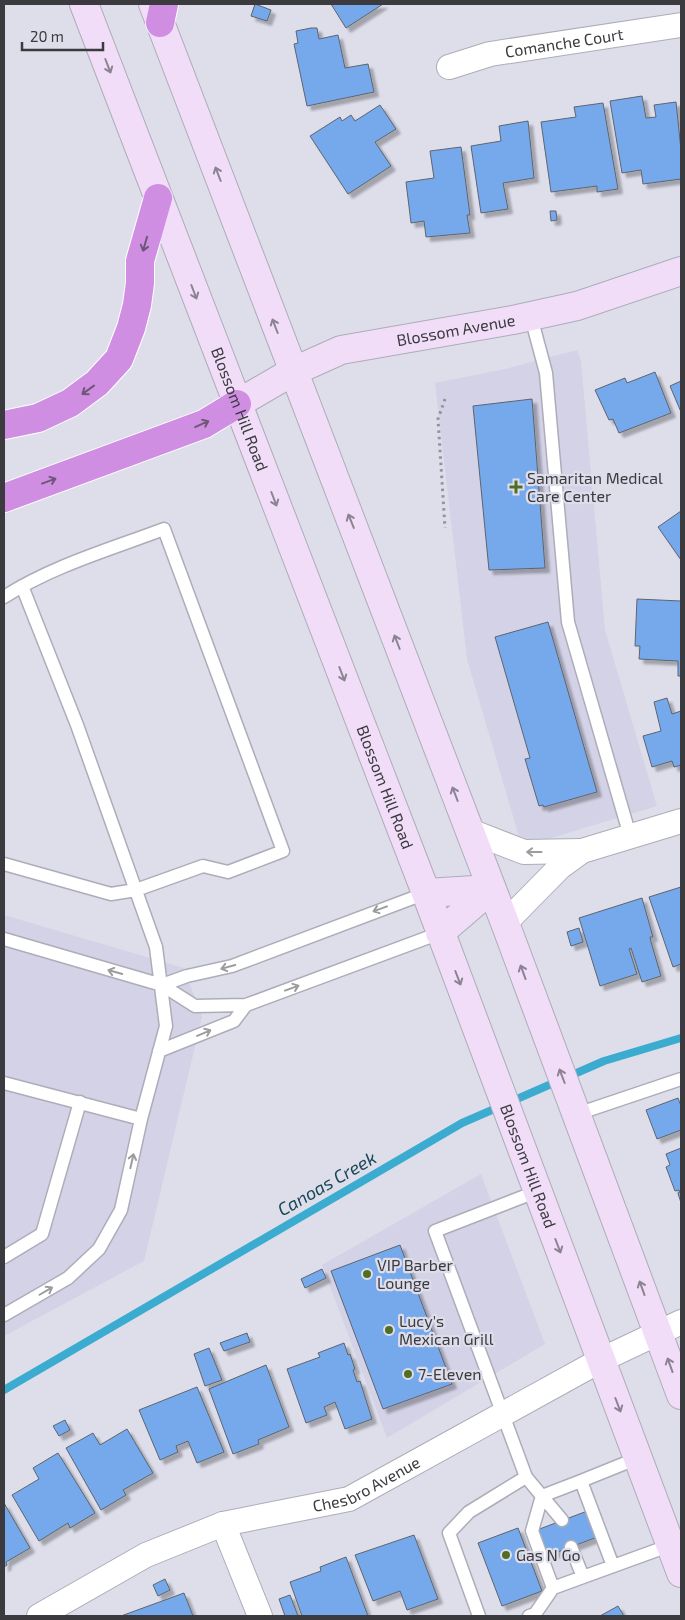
<svg xmlns="http://www.w3.org/2000/svg" width="685" height="1620" viewBox="0 0 685 1620" font-family="'Exo 2',sans-serif">
<style>
.built{fill:#d3d2e6}
.lines{fill:none;stroke-linecap:round;stroke-linejoin:round}
.stream{stroke:#3bacd0;stroke-width:8}
.building{fill:#76a9ec;stroke:#5d646e;filter:url(#shadow)}
.lane-casing{stroke:#adadb9;stroke-width:15}
.street-casing{stroke:#adadb9;stroke-width:26}
.secondary-casing{stroke:#adadb9;stroke-width:30}
.highway-casing{stroke:#fff;stroke-width:30}
.path{stroke:#93939d;stroke-width:3;stroke-dasharray:2.5 4;stroke-linecap:butt}
.lane{stroke:#fff;stroke-width:12}
.street{stroke:#fff;stroke-width:24}
.secondary{stroke:#f1ddf7;stroke-width:28}
.highway{stroke:#d08ee3;stroke-width:28}
.oneway{stroke:#8c8392}
.oneway2{stroke:#6e5778}
.oneway3{stroke:#9c9c9f}
.poi-dot{fill:#506f24;stroke:#dedeeb;stroke-width:2}
.labels{text-anchor:middle;stroke-width:4.5;stroke-linejoin:round;paint-order:stroke}
.street-label{font-size:16px;fill:#3a3a3f;stroke:#dedeeb}
.poi-label{font-size:16px;fill:#3a3a3f;stroke:#dedeeb;text-anchor:start}
.water-label{font-size:18px;font-style:italic;fill:#184757;stroke:#dedeeb}
</style>
<defs>
<filter id="shadow"><feDropShadow dx="4.5" dy="4.5" stdDeviation="1" flood-color="#0004"/></filter>
</defs>
<rect width="100%" height="100%" fill="#dedeeb"/>
<path class="built" d="M577,350L581,361L605,630L657,806L522,847L467,659L435,383L505,369Z
M4,915L184,968L202,1017L144,1261L4,1336Z
M481,1174L545,1344L387,1438L322,1265Z"/>
<g class="lines">
<path class="stream" d="M4,1390L462,1123L604,1061L681,1038"/>
</g>
<path class="building" d="M255,4L271,10L267,21L251,16Z
M331,4H383L346,28Z
M311,28H317L319,39L338,35L345,68L368,64L374,92L307,106L294,44L298,43L296,31Z
M642,96L646,118L656,117L654,105L676,102L681,150V179L643,184L641,170L622,173L610,101Z
M603,103L618,189L597,192V186L551,192L541,122L576,117L574,107Z
M380,105L396,129L375,142L391,166L348,194L310,136L340,117L342,121L351,115L355,121Z
M528,121L534,178L503,183L508,209L481,213L471,146L501,141L499,126Z
M461,147L470,215H467L470,233L426,237L424,221L411,223L406,182L434,178L430,151Z
M550,211H556L557,220L551,221Z
M655,372L671,413L619,433L613,419L609,420L595,390L625,378L627,383Z
M681,381V412L670,386Z
M532,399L545,568L489,570L473,406Z
M681,511V560L658,527Z
M637,599L681,601V676H678V661L639,659L640,646H635Z
M548,622L597,792L544,807L543,805L539,806L525,759L530,758L495,637Z
M667,698L672,714L681,711V765L674,767L672,761L652,767L643,736L661,731L654,702Z
M681,887V964L673,967L649,897Z
M642,898L653,937H650L651,942L661,976L642,982L631,948L629,949L637,974L600,986L579,918Z
M579,928L583,942L571,946L567,932Z
M678,1098L681,1106V1130L657,1139L646,1110Z
M681,1148V1203L678,1193L680,1192L679,1190L675,1191L666,1167L670,1165L666,1154Z
M400,1245L452,1384L383,1409L331,1271Z
M322,1269L326,1278L305,1288L301,1279Z
M247,1333L250,1342L224,1351L220,1343Z
M344,1343L348,1355L350,1354L355,1369L353,1370L357,1382L360,1381L372,1419L345,1429L335,1402L324,1407L327,1415L306,1423L287,1369L320,1357L318,1353Z
M209,1348L222,1380L205,1386L194,1354Z
M266,1365L289,1427L258,1440L259,1444L233,1454L209,1389Z
M197,1387L224,1452L197,1463L188,1441L176,1446L178,1452L160,1460L139,1410Z
M65,1420L70,1430L59,1436L53,1426Z
M127,1429L153,1473L123,1490L126,1495L101,1510L66,1448L93,1433L100,1445Z
M58,1453L95,1513L70,1528L68,1523L39,1541L12,1495L39,1479L33,1468Z
M4,1503L30,1548L6,1562L7,1565L4,1567Z
M590,1510L600,1536L547,1556L537,1530Z
M518,1528L542,1591L502,1606L478,1543Z
M414,1535L438,1599L407,1610L400,1591L373,1601L355,1555Z
M346,1557L368,1616H302L290,1582L321,1571L320,1567Z
M165,1579L170,1590L158,1596L153,1585Z
M184,1593L193,1616H121Z
M290,1595L298,1616H285L279,1599Z
M618,1606L624,1616H600Z"/>
<g class="lines">
<g class="lane-casing">
<path id="lane" d="M531,317L546,373L568,622L630,836
M4,597C52,566 111,549 164,529L283,851L228,872L203,866L136,890L111,894L4,864
M4,939L162,985L195,1006L246,1005L440,933
M162,985L187,976L232,966L426,893
M159,1051L234,1021L246,1005
M4,1083L141,1119
M577,1114L681,1079
M538,1191L435,1231L526,1477L562,1520
M4,1257L42,1234L80,1102
M4,1315L68,1278L99,1249L121,1210L141,1119L166,1026L156,947L77,725L22,586
M581,1481L638,1458
M571,1547L583,1577L671,1545
M583,1577L553,1588L532,1531L542,1496L581,1481L613,1566
M479,1616L449,1533L469,1512L526,1477
M529,1616L535,1614L553,1588"/>
</g>
<g class="street-casing">
<g id="street">
<path id="s1" d="M449,67L490,54L681,25"/>
<path d="M470,831L524,852L582,851"/>
<path d="M505,923L560,867L582,851L681,821"/>
<path d="M223,1524L260,1616"/>
<path id="s2" d="M39,1616L146,1555L223,1524L349,1499L601,1360L681,1322"/>
</g>
</g>
<g class="secondary-casing">
<g id="secondary">
<path id="s3" d="M84,4L426,893L681,1573"/>
<path d="M153,4L505,923L681,1395"/>
<path id="s4" d="M237,404L292,372L341,350L513,320L577,306L681,271"/>
<path d="M426,893L491,889"/>
<path d="M440,933L491,889"/>
</g>
</g>
<g class="highway-casing">
<path id="highway" d="M160,23L164,4
M4,425L38,418L70,403L97,383L119,359L131,328L137,305L140,283V261L158,198
M4,498L204,424L237,404"/>
</g>
<path class="path" d="M445,399L438,419L445,528"/>
<use href="#lane" class="lane"/>
<use href="#street" class="street"/>
<use href="#secondary" class="secondary"/>
<use href="#highway" class="highway"/>
</g>
<defs><path id="oneway-shaft" d="M-6 0H5M1.5-3L5.5 0L1.5 3" fill="none" stroke-width="1.6" stroke-linecap="round" stroke-linejoin="round" transform="scale(1.25)"/></defs>
<g class="oneway">
<use href="#oneway-shaft" transform="translate(108 66) rotate(69)"/>
<use href="#oneway-shaft" transform="translate(218 174) rotate(-111)"/>
<use href="#oneway-shaft" transform="translate(194 292) rotate(69)"/>
<use href="#oneway-shaft" transform="translate(275 326) rotate(-111)"/>
<use href="#oneway-shaft" transform="translate(274 499) rotate(69)"/>
<use href="#oneway-shaft" transform="translate(351 521) rotate(-112)"/>
<use href="#oneway-shaft" transform="translate(397 642) rotate(-111)"/>
<use href="#oneway-shaft" transform="translate(342 674) rotate(69)"/>
<use href="#oneway-shaft" transform="translate(455 794) rotate(-111)"/>
<use href="#oneway-shaft" transform="translate(523 972) rotate(-110)"/>
<use href="#oneway-shaft" transform="translate(458 978) rotate(69)"/>
<use href="#oneway-shaft" transform="translate(562 1076) rotate(-111)"/>
<use href="#oneway-shaft" transform="translate(558 1246) rotate(69)"/>
<use href="#oneway-shaft" transform="translate(642 1288) rotate(-110)"/>
<use href="#oneway-shaft" transform="translate(670 1365) rotate(-110)"/>
<use href="#oneway-shaft" transform="translate(618 1405) rotate(69)"/>
</g>
<g class="oneway2">
<use href="#oneway-shaft" transform="translate(145 244) rotate(106)"/>
<use href="#oneway-shaft" transform="translate(88 390) rotate(144)"/>
<use href="#oneway-shaft" transform="translate(202 424) rotate(-24)"/>
<use href="#oneway-shaft" transform="translate(49 481) rotate(-20)"/>
</g>
<g class="oneway3">
<use href="#oneway-shaft" transform="translate(534 852) rotate(180)"/>
<use href="#oneway-shaft" transform="translate(380 909) rotate(160)"/>
<use href="#oneway-shaft" transform="translate(228 967) rotate(165)"/>
<use href="#oneway-shaft" transform="translate(115 972) rotate(-164)"/>
<use href="#oneway-shaft" transform="translate(292 988) rotate(-20)"/>
<use href="#oneway-shaft" transform="translate(204 1033) rotate(-23)"/>
<use href="#oneway-shaft" transform="translate(132 1161) rotate(-77)"/>
<use href="#oneway-shaft" transform="translate(46 1291) rotate(-30)"/>
</g>
<g class="poi-dot">
<path d="M513.5 479.5h5v5h5v5h-5v5h-5v-5h-5v-5h5z"/>
<circle cx="367" cy="1274" r="5"/>
<circle cx="389" cy="1330" r="5"/>
<circle cx="408" cy="1374" r="5"/>
<circle cx="506" cy="1555" r="5"/>
</g>
<g class="labels">
<g class="street-label">
<text dy="6" stroke="none"><textPath href="#s1" startOffset="118">Comanche Court</textPath></text>
<text dy="6" stroke="none"><textPath href="#s4" startOffset="234">Blossom Avenue</textPath></text>
<text dy="6" stroke="none"><textPath href="#s3" startOffset="434">Blossom Hill Road</textPath></text>
<text dy="6" stroke="none"><textPath href="#s3" startOffset="839">Blossom Hill Road</textPath></text>
<text dy="6" stroke="none"><textPath href="#s3" startOffset="1244">Blossom Hill Road</textPath></text>
<text dy="6" stroke="none"><textPath href="#s2" startOffset="356">Chesbro Avenue</textPath></text>
</g>
<g class="poi-label">
<text x="527" y="484">Samaritan Medical<tspan x="527" dy="18">Care Center</tspan></text>
<text x="377" y="1271">VIP Barber<tspan x="377" dy="18">Lounge</tspan></text>
<text x="399" y="1327">Lucy's<tspan x="399" dy="18">Mexican Grill</tspan></text>
<text x="418" y="1380">7-Eleven</text>
<text x="516" y="1561">Gas N Go</text>
</g>
<g class="water-label">
<text transform="translate(327 1184) rotate(-30)" y="6">Canoas Creek</text>
</g>
</g>
<rect width="685" height="1620" fill="none" stroke="#3a3a3f" stroke-width="10"/>
<path d="M22 42v8h81v-8" fill="none" stroke="#3a3a3f" stroke-width="2.5"/>
<text x="30" y="42" font-size="15" fill="#3a3a3f" stroke="#dedeeb" stroke-width="4" paint-order="stroke">20 m</text>
</svg>
